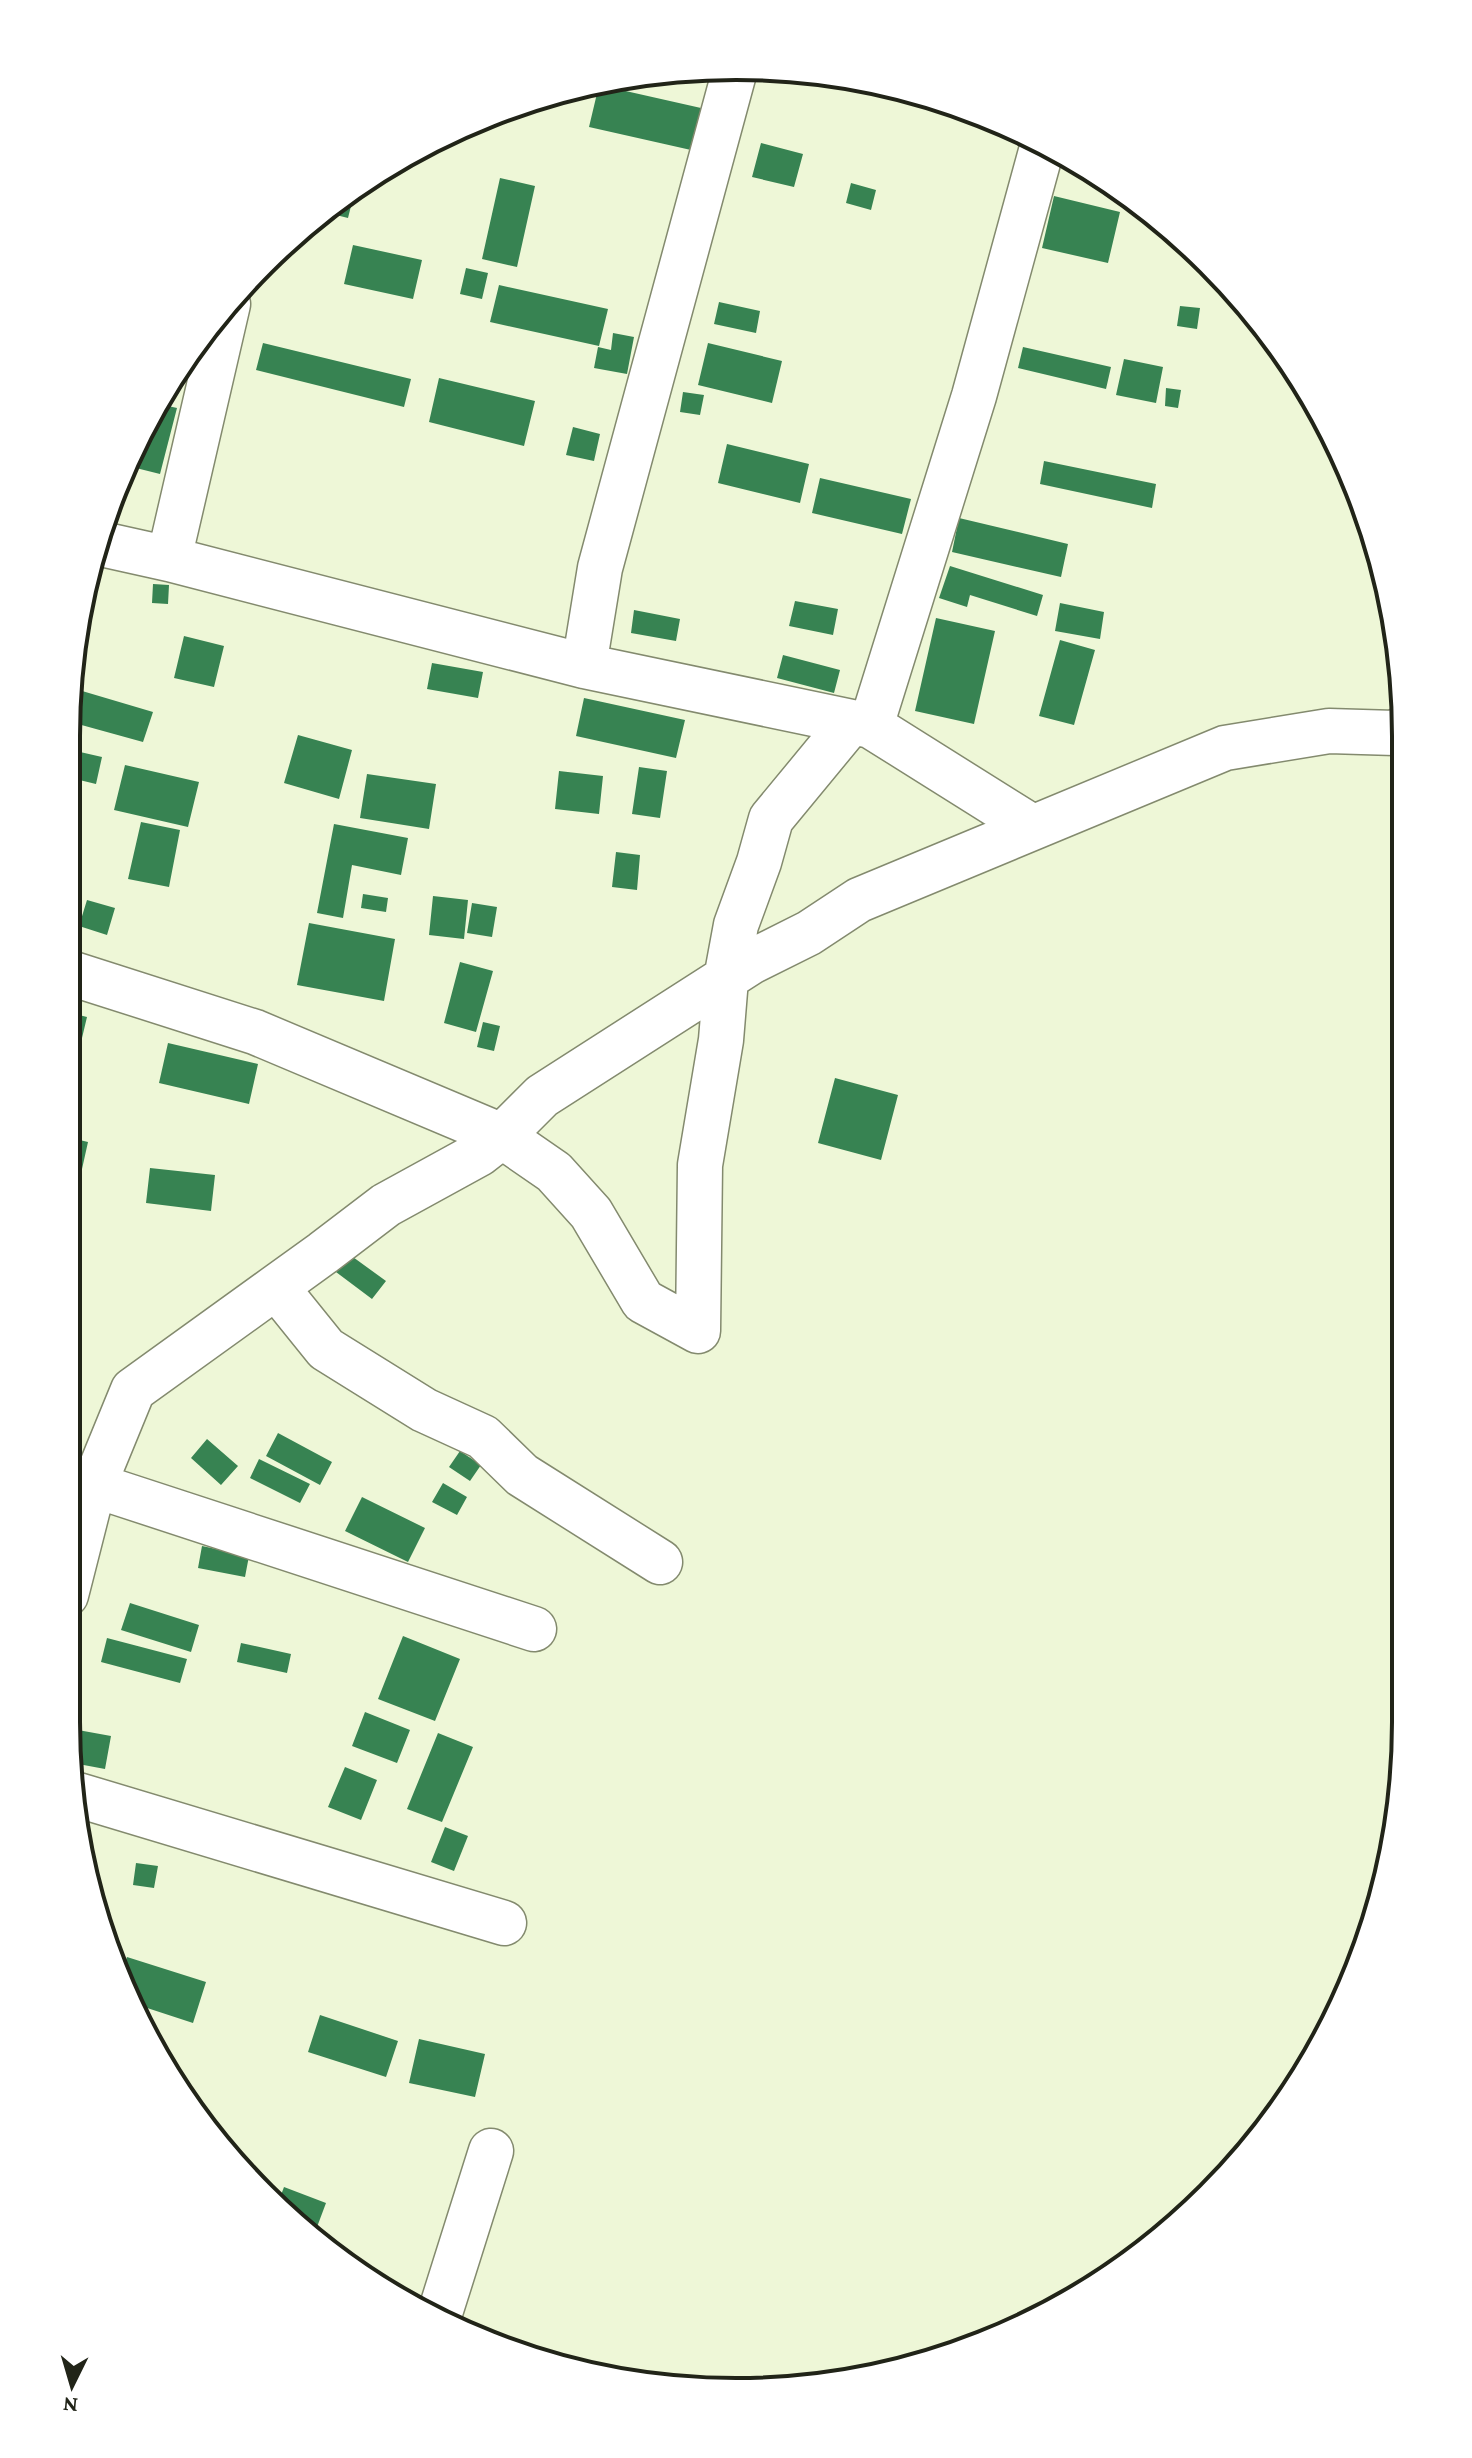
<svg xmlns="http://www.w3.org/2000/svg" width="1472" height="2458" viewBox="0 0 1472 2458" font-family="'Crimson Pro',serif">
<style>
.building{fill:#378352}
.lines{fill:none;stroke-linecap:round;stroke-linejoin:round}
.street-casing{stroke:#838a6e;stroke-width:47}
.street{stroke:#fff;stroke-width:44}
.rim{fill:none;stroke:#212418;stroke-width:4}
</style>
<rect width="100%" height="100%" fill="#eef7d7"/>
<path class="building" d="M819,74L867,79L892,87L889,98L817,80Z
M599,85L701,108L691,150L589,127Z
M761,143L803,154L794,187L752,177Z
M500,178L535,186L517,267L482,259Z
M851,183L876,190L871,210L846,203Z
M356,186L348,218L324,212Z
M1054,196L1120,212L1108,263L1042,248Z
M353,245L422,260L413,299L344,284Z
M466,268L488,273L482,299L460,294Z
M499,285L608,309L599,346L490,322Z
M719,302L760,311L756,333L714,324Z
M1180,306L1200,308L1197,329L1177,326Z
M613,333L634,337L627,374L594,368L598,347L611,350Z
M263,343L411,379L404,407L256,370Z
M708,343L782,361L772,403L698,385Z
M1023,347L1111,367L1106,389L1018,368Z
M1124,359L1163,367L1156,403L1116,395Z
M439,378L535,401L524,446L429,422Z
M1166,388L1181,390L1178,408L1165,406Z
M683,392L704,395L700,415L680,412Z
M159,404L177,408L160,474L128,466Z
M573,427L600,434L594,461L566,455Z
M727,444L809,464L800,503L718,483Z
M1044,461L1156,484L1152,508L1040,484Z
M820,478L911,499L902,534L812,513Z
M959,518L1068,544L1061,577L952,552Z
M950,566L1043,595L1037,616L970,595L967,607L939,598Z
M153,584L169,585L168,604L152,603Z
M795,601L838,609L833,635L789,626Z
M1060,603L1104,612L1100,639L1055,631Z
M634,610L680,619L676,641L631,633Z
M936,618L995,631L974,724L915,711Z
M184,636L224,646L214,687L174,678Z
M1060,640L1095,650L1074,725L1039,716Z
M783,655L840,670L834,693L777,678Z
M432,663L483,672L478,698L427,689Z
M72,688L153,712L143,742L67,721V704Z
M584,698L685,720L676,758L576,736Z
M298,735L352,750L339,799L284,783Z
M67,749L102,757L96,784L67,777Z
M125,765L199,782L188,827L114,810Z
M639,767L667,771L660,818L632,814Z
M559,771L603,776L599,814L555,809Z
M367,774L436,784L429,829L360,818Z
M141,822L180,830L169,887L128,879Z
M334,824L408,838L401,875L352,865L343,918L317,913Z
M616,852L640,855L637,890L612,887Z
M363,894L388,898L386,912L361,908Z
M433,896L468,900L464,939L429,935Z
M87,900L115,908L107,935L79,926Z
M472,903L497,907L492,937L467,933Z
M309,923L395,939L384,1001L297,985Z
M460,962L493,971L476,1032L444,1023Z
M67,1012L87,1017L82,1038L67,1035Z
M483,1022L500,1026L494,1051L477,1047Z
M168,1043L258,1064L249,1104L159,1083Z
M835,1078L898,1095L881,1160L818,1143Z
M67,1137L88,1142L80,1178L67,1175Z
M150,1168L215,1175L211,1211L146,1203Z
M67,1188L73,1189L68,1212H67Z
M346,1252L386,1281L372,1299L332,1269Z
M278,1433L332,1462L320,1485L266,1456Z
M207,1439L238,1466L221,1485L191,1458Z
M460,1451L481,1465L470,1481L449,1467Z
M259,1459L310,1484L300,1503L250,1478Z
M443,1483L467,1497L457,1515L432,1502Z
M362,1497L425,1528L408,1562L345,1531Z
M202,1546L249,1556L245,1577L198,1568Z
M130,1603L199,1625L191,1652L121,1630Z
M403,1636L460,1659L435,1721L378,1699Z
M107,1638L187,1659L180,1683L101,1662Z
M241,1643L291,1654L287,1673L237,1662Z
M365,1712L410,1730L397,1763L352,1746Z
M67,1728L111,1736L105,1769L73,1763Z
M438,1733L473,1747L442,1822L407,1809Z
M345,1767L377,1780L361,1820L328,1807Z
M445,1827L468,1836L454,1871L431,1862Z
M136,1863L158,1866L154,1888L133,1885Z
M103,1940L118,1945L114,1960L104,1942Z
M127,1957L206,1982L193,2023L138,2005L121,1974Z
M320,2015L398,2041L386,2077L308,2052Z
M419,2039L485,2054L475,2097L409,2083Z
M284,2187L326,2203L317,2227L292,2217L278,2203Z"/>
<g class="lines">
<g class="street-casing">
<path id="street" d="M97,543L169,559L584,666L871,726L1032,827
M169,559L228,304
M584,666L600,568L736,66
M871,726L974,396L1043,144
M67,972L255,1032L502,1136L554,1172L591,1213L643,1301L698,1331L700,1165L721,1040L726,979L736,925L759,862L771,819L851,722
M276,1287L326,1349L424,1410L483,1437L522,1475L660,1562
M69,1475L94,1485L534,1629
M66,1595L94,1485L133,1390L323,1253L386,1205L479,1154L502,1136L542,1096L751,962L809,933L859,900L1225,748L1329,731L1395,733L1405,727
M78,1795L504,1923
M440,2313L491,2151"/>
</g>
<use href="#street" class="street"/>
</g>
<path d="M0 0H1472V2458H0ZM736 80H736A656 656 0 0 1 1392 736V1722A656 656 0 0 1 736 2378H736A656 656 0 0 1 80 1722V736A656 656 0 0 1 736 80Z" fill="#fff" fill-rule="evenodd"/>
<path class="rim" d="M736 80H736A656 656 0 0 1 1392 736V1722A656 656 0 0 1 736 2378H736A656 656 0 0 1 80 1722V736A656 656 0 0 1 736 80Z"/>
<g transform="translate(72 2386) rotate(185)" stroke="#ffffff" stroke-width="6" paint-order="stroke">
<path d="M0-6L14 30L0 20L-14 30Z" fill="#212418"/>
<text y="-12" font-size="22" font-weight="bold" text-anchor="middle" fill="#212418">N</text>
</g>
</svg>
